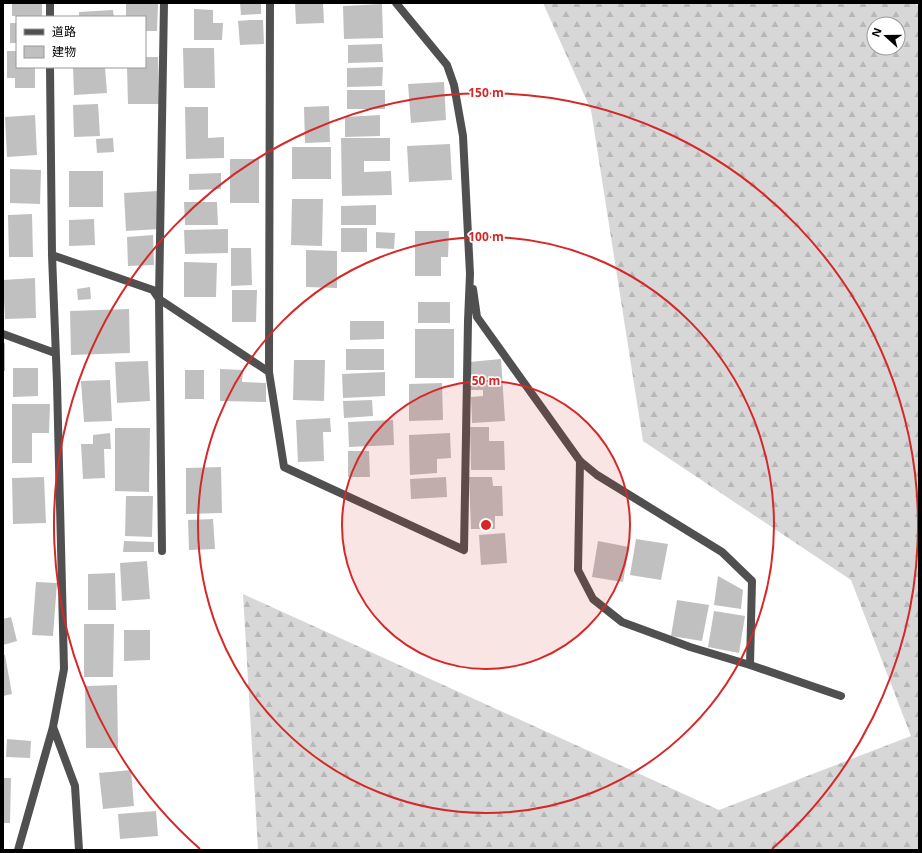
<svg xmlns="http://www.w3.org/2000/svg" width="922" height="853" viewBox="0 0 922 853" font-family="'Open Sans','Noto Sans JP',sans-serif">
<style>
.forest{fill:url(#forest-firs);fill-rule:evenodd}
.building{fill:#c0c0c0}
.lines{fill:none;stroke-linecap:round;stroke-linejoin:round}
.street{stroke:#505050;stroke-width:8}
.ring{fill:none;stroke:#d62828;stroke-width:2}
.centre{fill:#d62828;stroke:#fff;stroke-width:2}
.ring-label{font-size:12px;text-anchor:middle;font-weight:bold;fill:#d62828;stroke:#fff;stroke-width:3.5;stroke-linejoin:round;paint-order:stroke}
</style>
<defs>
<pattern id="forest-firs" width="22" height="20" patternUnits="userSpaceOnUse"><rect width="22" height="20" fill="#d7d7d7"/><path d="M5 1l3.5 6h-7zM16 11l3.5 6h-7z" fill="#b7b7b7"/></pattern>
</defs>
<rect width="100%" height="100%" fill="#fff"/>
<path class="forest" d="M543,3H910L919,5V850H258L243,594L719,810L911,736L851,580L643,441L591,110ZM874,24H898V48H874Z"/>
<path class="building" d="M12,3H42V17L12,16Z
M126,3H158L157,31H145V17H126Z
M240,3H261V14L241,15Z
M295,3H323L324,23L296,24Z
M382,4L383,38L344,39L343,6Z
M194,9L213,10V23H223L222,40H194Z
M113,10L114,17H79V12Z
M250,20H263L264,44L240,45L238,21Z
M10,23H17V43H10Z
M382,44L383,62L348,63V45Z
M183,48H214L215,88H184Z
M7,51H17V67H35V88H15V78H7Z
M145,57H158L159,104H128L127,67H145Z
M73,67H105L107,93L74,95Z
M383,67L382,86L347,87V68Z
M444,82L446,120L411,123L408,84Z
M347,90H385V109H347Z
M98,104L100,136L74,137L73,105Z
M329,106L330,142L305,143L304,107Z
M185,107H208V138L224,137V158L186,159Z
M35,115L37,155L7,157L5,117Z
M380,115V136L345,137V117Z
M113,138L114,152L97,153L96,139Z
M341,138H390V161H364V172L391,171L392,195L342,196Z
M450,144L452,180L409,182L407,146Z
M292,147H331V179H292Z
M230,159H259V203H230Z
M10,169L41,170L40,204L10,203Z
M69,171H103V207H69Z
M221,173V189L189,190V174Z
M158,191L160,229L126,231L124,193Z
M292,199H323L322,246L291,245Z
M184,202H217L218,225H185Z
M376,205V225H341V206Z
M32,214L33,257H9L8,215Z
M94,219L95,245L69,246V220Z
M341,228H367V252H341Z
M228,229V253L185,254L184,230Z
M415,231H449L448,257H441V276H415Z
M376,232L395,233L394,249L376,248Z
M153,235L154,265L128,266L127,237Z
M231,248H251L252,285L231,286Z
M306,250L337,251V288L306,287Z
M184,262L217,263L216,297H184Z
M35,278L36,318L5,319L3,280Z
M90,287L91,299L78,300L77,289Z
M232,290H257L256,322H232Z
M418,302H450V323H418Z
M129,309L130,353L71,355L70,311Z
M350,321H384V339L350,340Z
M415,329H454V378H415Z
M3,343H5V371H3Z
M346,349H384V370H346Z
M501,359L505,421L472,423L471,397L483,396V390H471L469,362Z
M294,360H325L324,401L293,400Z
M148,361L150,401L117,403L115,362Z
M13,368H38V396L13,397Z
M220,369L243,370L242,382L266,383V402L220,401Z
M185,370H204V399H185Z
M385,372V396L343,398L342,374Z
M110,380L112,421L84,422L81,381Z
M442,383L443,420L409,421V384Z
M372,400L373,416L344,418L343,401Z
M12,404H50L49,433H32V463H12Z
M330,418L331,432H323L324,461L298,462L296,420Z
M393,420L394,445L349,447L348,422Z
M470,427H489V441H504L505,470H471Z
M115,428H150L149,492L115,491Z
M110,433L111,449H104L105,478L83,479L81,444H93V435Z
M450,433L451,458L437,459V473L410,475L409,435Z
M348,451H369L370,477H348Z
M221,467L222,513L186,514V468Z
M44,477L46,523L13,524L12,478Z
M446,477L447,497L411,499L410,479Z
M469,477H492L493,486H502L503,516H495V529H471Z
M126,496H153L152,537L125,536Z
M213,519L215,549L189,550L188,520Z
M505,533L507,563L481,565L479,535Z
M636,539L668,544L661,580L630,575Z
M124,541L154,542V552H123Z
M598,541L629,547L623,582L592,577Z
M147,561L150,599L122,601L120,563Z
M115,573L116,610H88V574Z
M718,576L743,590L741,609L714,605Z
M36,582L57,583L53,636L32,635Z
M677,600L709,605L702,641L671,636Z
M714,611L745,616L739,653L708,647Z
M11,617L17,641L3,645V619Z
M84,624H114L113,677H84Z
M124,630H150V660L124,661Z
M3,655H5L12,694L3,696Z
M117,685L118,748H86L85,686Z
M7,739L31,741L30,758L6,757Z
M131,770L134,806L103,809L99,773Z
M3,778H11L10,823H3Z
M156,811L158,836L120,839L118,814Z"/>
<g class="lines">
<path class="street" d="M50,3V17
M270,3L269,372L284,467L464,550L468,321L470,274L463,136L454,85L447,65L396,3
M52,255L153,290L159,299L269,372
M473,289L477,317L580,461L597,475L722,552L752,581L750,665
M3,334L55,353
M580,461L578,570L593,599L622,622L690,647L750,665L841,696
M162,551L159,299L164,3
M53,727L75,786L79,850
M18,850L53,727L64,669L57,383L52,255L50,67"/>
</g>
<circle cx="486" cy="525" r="144" fill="#d62828" fill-opacity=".12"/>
<g class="ring">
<circle cx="486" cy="525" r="144"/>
<circle cx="486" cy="525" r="288"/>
<path d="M200 849A432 432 0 1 1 772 849"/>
</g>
<circle cx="486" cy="525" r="6" class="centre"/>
<g class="ring-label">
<text x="486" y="97">150 m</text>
<text x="486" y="241">100 m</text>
<text x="486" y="385">50 m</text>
</g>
<rect width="922" height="853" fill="none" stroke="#000000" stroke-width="8"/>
<rect x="16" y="16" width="130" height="52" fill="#ffffff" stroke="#999999"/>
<rect x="24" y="29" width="20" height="6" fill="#505050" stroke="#999999"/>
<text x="52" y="36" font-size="12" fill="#000000">道路</text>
<rect x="24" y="46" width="20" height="12" fill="#c0c0c0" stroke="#999999"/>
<text x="52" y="56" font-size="12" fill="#000000">建物</text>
<g transform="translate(886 36) rotate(291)"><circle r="19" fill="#ffffff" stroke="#999999"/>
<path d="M0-3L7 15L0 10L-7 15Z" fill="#000000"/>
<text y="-6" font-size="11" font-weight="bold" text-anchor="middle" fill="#000000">N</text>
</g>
</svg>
